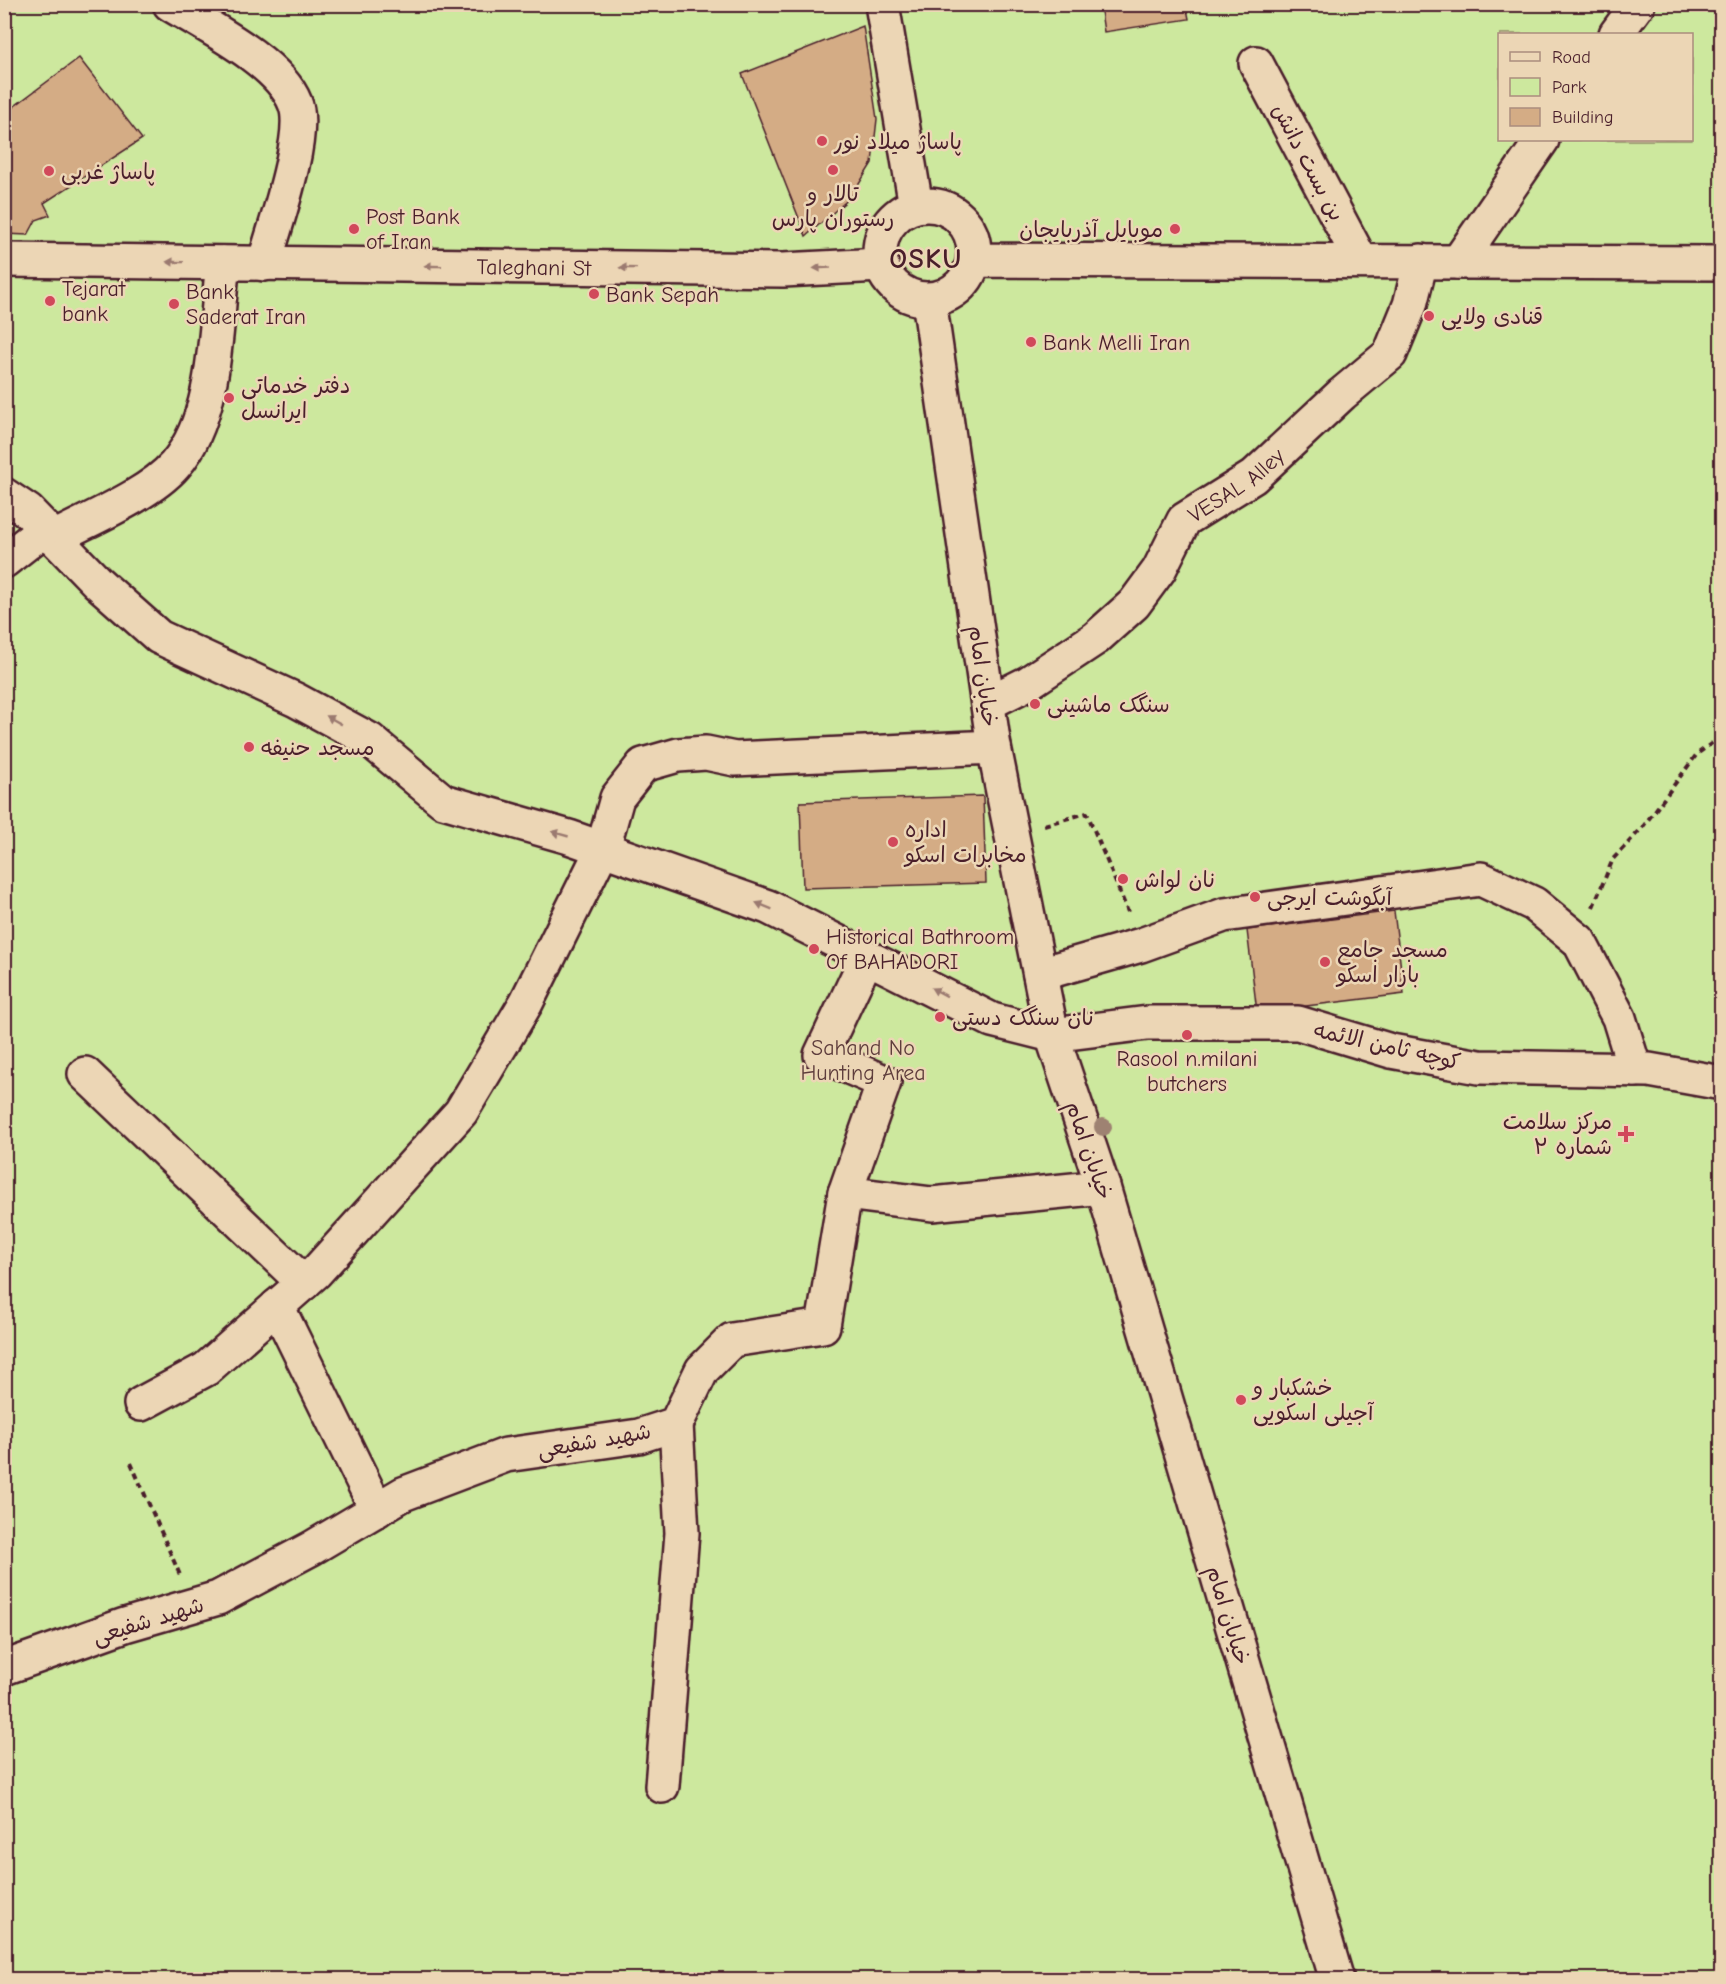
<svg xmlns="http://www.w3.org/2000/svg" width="1726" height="1984" viewBox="0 0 1726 1984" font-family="'Comic Neue','Playpen Sans Arabic',sans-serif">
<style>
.green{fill:#cde89e;stroke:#8c8464;stroke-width:1.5;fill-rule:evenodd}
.building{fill:#d4ac85;stroke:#4a1f2b;stroke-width:1.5}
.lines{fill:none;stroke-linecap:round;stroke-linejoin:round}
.minor-casing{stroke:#4a1f2b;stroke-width:38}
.major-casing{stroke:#4a1f2b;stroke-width:38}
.path{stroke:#4a1f2b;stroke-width:4;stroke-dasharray:6 4.5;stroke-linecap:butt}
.minor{stroke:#ecd6b5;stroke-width:33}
.major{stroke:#ecd6b5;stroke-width:33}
.tree{fill:#9e8272}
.oneway{fill:#9b7a70}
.poi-dot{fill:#d1495b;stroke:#ecd6b5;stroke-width:2}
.labels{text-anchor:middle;stroke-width:5;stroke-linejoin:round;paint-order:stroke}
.poi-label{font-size:22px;fill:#4a1f2b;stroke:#ecd6b5;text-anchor:start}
.street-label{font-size:22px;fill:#4a1f2b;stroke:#ecd6b5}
.park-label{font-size:22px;fill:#5e3d3c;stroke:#ecd6b5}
.district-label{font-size:28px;font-weight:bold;letter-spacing:1.5px;fill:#4a1f2b;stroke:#ecd6b5}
</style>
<rect width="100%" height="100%" fill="#ecd6b5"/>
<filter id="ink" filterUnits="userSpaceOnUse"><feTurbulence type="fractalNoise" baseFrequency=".0167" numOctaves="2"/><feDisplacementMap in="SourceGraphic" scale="12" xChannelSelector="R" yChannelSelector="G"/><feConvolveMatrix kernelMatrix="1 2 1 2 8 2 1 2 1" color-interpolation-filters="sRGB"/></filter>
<g filter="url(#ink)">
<path class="green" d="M5,5H1721V1979H5ZM1500,34H1692V140H1500Z"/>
<path class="building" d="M1100,4H1186L1189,19L1104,32Z
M863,26L877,119L872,163L851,197L806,236L742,74Z
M79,58L142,139L44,203L50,215L36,220L28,235L4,234V114Z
M983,796L986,883L803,888L800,802Z
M1394,911L1404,994L1257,1012L1247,930Z"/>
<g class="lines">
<g class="minor-casing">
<g id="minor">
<path d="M170,4C206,26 279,62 295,103C308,134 274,229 264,264"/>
<path d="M1616,34L1638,4"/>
<path d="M1256,63L1361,261"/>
<path id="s1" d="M4,260L783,270L881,265"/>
<path d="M1458,262L1542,140"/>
<path d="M929,300L994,747L1052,1035L1103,1187L1337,1980"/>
<path d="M4,495L28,511L97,582L159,637L296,700L370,740L443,801L569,837L768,907L992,1020L1052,1035L1148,1023H1298L1391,1051L1479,1067L1649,1070L1722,1083"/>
<path d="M54,538C89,519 149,495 175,465C218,415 215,326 223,263"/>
<path d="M4,561L45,529"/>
<path id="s2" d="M988,703L1028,683L1096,638L1134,604L1159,570L1184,520L1253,477L1342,394L1390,354L1410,305L1421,261"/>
<path d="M1040,974L1141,945L1224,915L1481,879L1534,904L1579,941L1619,1018L1635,1070"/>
<path d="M85,1074L304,1283"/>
<path d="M845,1193L884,1082L821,1055L867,957"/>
<path d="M277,1306L377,1510"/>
<path d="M141,1404L206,1369L316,1272L461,1112L526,1003L603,848L617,798L643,765L678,755L706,753L735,759L994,747"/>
<path d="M4,1668L125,1625L218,1598L312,1548L403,1494L506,1455L639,1436L676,1424L702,1370L732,1340L823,1326L845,1193L932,1204L1103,1187"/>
<path d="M662,1786L682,1533L676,1424"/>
</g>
</g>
<g class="major-casing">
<path id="major" d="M882,4L916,206
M880 252a47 47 0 1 1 94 0a47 47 0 1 1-94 0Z
M974,260L1722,263"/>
</g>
<path class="path" d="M1044,825L1087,813L1128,912
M1593,907L1613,859L1642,828L1697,754L1722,736
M131,1463L180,1575"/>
<use href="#minor" class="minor"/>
<use href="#major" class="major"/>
</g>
<circle class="tree" cx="1103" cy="1127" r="9"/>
<defs><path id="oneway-solid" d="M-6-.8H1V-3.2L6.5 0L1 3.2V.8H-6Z" transform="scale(1.5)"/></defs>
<g class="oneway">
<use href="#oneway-solid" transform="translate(175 262) rotate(-179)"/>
<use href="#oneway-solid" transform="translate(433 266) rotate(-179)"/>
<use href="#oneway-solid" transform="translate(628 268) rotate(-179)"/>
<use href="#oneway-solid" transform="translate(822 268) rotate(177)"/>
<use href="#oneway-solid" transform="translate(334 720) rotate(-151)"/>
<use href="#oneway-solid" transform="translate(560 834) rotate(-164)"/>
<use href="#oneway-solid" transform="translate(764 906) rotate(-158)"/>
<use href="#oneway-solid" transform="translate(939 992) rotate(-152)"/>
</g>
</g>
<g class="poi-dot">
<circle cx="822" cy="141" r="6"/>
<circle cx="833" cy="170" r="6"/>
<circle cx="49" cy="171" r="6"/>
<circle cx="354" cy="229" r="6"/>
<circle cx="1175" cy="229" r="6"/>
<circle cx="594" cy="294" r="6"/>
<circle cx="50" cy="301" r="6"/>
<circle cx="174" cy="304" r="6"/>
<circle cx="1429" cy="316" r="6"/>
<circle cx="1031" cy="342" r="6"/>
<circle cx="229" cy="398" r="6"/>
<circle cx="1035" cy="704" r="6"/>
<circle cx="249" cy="747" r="6"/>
<circle cx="893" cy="842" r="6"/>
<circle cx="1123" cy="879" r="6"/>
<circle cx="1255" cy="897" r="6"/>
<circle cx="814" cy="949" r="6"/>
<circle cx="1325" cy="962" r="6"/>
<circle cx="940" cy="1017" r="6"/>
<circle cx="1187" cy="1035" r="6"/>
<path d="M1623 1125h6v6h6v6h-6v6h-6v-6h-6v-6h6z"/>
<circle cx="1241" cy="1400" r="6"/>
</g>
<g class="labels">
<g class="poi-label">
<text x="834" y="149">پاساژ میلاد نور</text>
<text x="61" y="179">پاساژ غربی</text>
<text x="833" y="201" text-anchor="middle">تالار و<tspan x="833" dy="25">رستوران پارس</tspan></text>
<text x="366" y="224">Post Bank<tspan x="366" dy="25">of Iran</tspan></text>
<text x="1163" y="237" text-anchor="end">موبایل آذربایجان</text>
<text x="62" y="296">Tejarat<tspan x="62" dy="25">bank</tspan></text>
<text x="186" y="299">Bank<tspan x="186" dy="25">Saderat Iran</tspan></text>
<text x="606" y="302">Bank Sepah</text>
<text x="1441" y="324">قنادی ولایی</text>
<text x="1043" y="350">Bank Melli Iran</text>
<text x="241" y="393">دفتر خدماتی<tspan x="241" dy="25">ایرانسل</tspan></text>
<text x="1047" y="712">سنگک ماشینی</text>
<text x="261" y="755">مسجد حنیفه</text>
<text x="905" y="837">اداره<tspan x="905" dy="25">مخابرات اسکو</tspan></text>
<text x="1135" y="887">نان لواش</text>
<text x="1267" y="905">آبگوشت ایرجی</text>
<text x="826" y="944">Historical Bathroom<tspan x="826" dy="25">Of BAHADORI</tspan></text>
<text x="1337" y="957">مسجد جامع<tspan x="1337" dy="25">بازار اسکو</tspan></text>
<text x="952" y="1025">نان سنگک دستی</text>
<text x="1187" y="1066" text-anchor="middle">Rasool n.milani<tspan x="1187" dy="25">butchers</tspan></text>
<text x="1612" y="1129" text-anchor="end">مرکز سلامت<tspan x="1612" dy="25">شماره ۲</tspan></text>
<text x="1253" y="1395">خشکبار و<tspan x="1253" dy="25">آجیلی اسکویی</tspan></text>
</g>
<g class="street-label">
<text transform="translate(1309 162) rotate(62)" y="8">بن بست دانش</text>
<text dy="8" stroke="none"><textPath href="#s1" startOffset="530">Taleghani St</textPath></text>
<text dy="8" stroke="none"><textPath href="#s2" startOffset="338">VESAL Alley</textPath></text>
<text transform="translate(984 676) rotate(82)" y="8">خیابان امام</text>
<text transform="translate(1387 1045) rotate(13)" y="8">کوچه ثامن الائمه</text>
<text transform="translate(1090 1150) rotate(71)" y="8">خیابان امام</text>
<text transform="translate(594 1440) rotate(-10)" y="8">شهید شفیعی</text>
<text transform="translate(1229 1615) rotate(73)" y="8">خیابان امام</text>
<text transform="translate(148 1620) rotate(-17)" y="8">شهید شفیعی</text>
</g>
<g class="park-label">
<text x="863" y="1055">Sahand No<tspan x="863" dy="25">Hunting Area</tspan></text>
</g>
<g class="district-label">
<text x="926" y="268">OSKU</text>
</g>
</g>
<rect width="1726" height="1984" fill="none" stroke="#ecd6b5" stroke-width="24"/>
<rect x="12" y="12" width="1702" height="1960" fill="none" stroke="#4a1f2b" stroke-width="2" filter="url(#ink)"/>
<rect x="1498" y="33" width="195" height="108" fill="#ecd6b5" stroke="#ab8d7e" stroke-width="1.5"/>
<rect x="1510" y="52" width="30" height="9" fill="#ecd6b5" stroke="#ab8d7e" stroke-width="1.5"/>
<text x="1552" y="63" font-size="18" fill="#4a1f2b">Road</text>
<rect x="1510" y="78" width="30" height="18" fill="#cde89e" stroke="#ab8d7e" stroke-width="1.5"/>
<text x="1552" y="93" font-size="18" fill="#4a1f2b">Park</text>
<rect x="1510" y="108" width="30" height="18" fill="#d4ac85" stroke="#ab8d7e" stroke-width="1.5"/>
<text x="1552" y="123" font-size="18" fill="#4a1f2b">Building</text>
</svg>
